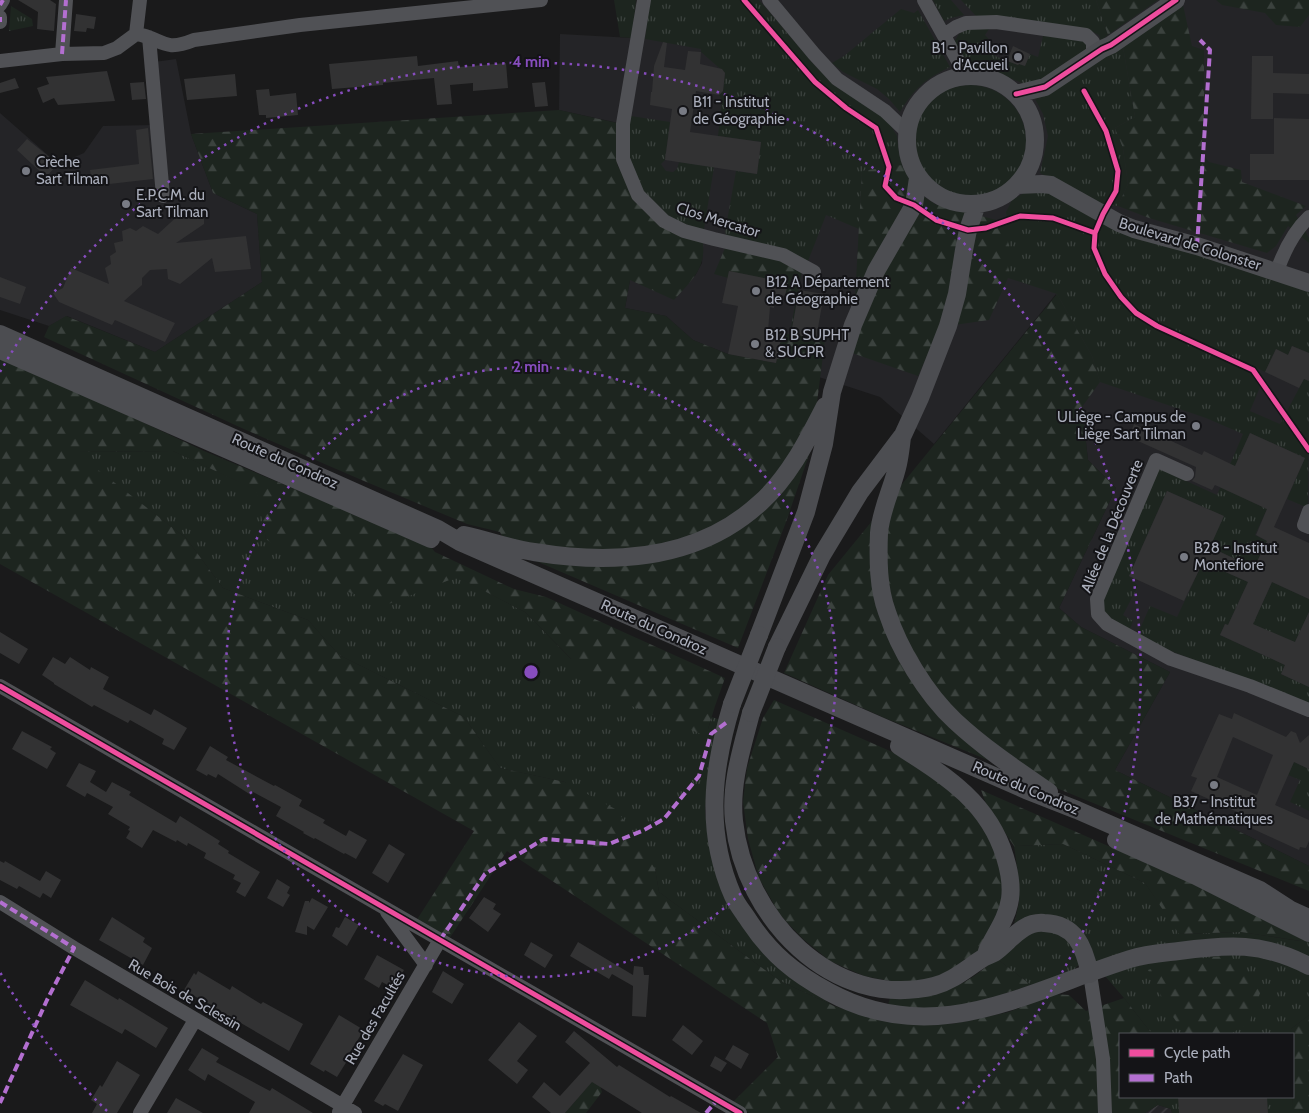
<svg xmlns="http://www.w3.org/2000/svg" width="1309" height="1113" viewBox="0 0 1309 1113" font-family="Cabin,sans-serif">
<style>
.built{fill:#242427}
.industrial{fill:url(#industrial-furrows)}
.grass{fill:url(#grass-tufts)}
.forest{fill:url(#forest-firs)}
.building{fill:#323233;fill-rule:evenodd}
.lines{fill:none;stroke-linecap:round;stroke-linejoin:round}
.minor{stroke:#505155;stroke-width:14}
.major{stroke:#4c4d51;stroke-width:18}
.major-bridge{stroke:#4c4d51;stroke-width:18}
.quiet{stroke:#b36fd0;stroke-width:4;stroke-dasharray:8 4;stroke-linecap:butt}
.cycleway-casing{stroke:#141417;stroke-width:8}
.cycleway{stroke:#ef4d9e;stroke-width:5}
.ring{fill:none;stroke:#874dbe;stroke-width:2.5;stroke-dasharray:2.5 5}
.poi-dot{fill:#787b84;stroke:#141417;stroke-width:2}
.labels{text-anchor:middle;stroke-width:4;stroke-linejoin:round;paint-order:stroke}
.poi-label{font-size:15px;fill:#abafbc;stroke:#141417;text-anchor:start}
.street-label{font-size:15px;fill:#abafbc;stroke:#141417}
.centre{fill:#874dbe;stroke:#141417;stroke-width:2.5}
.ring-label{font-size:15px;text-anchor:middle;font-weight:bold;fill:#874dbe;stroke:#141417;stroke-width:4;stroke-linejoin:round;paint-order:stroke}
</style>
<defs>
<pattern id="industrial-furrows" width="10" height="10" patternUnits="userSpaceOnUse" patternTransform="scale(1.25)"><rect width="10" height="10" fill="#242427"/><path d="M-1 1l2-2M0 10L10 0M9 11l2-2" fill="none" stroke="#414144"/></pattern>
<pattern id="grass-tufts" width="24" height="20" patternUnits="userSpaceOnUse" patternTransform="scale(1.25)"><rect width="24" height="20" fill="#1d251f"/><path d="M3 7l-1-3M5 7V3M7 7l1-3M15 17l-1-3M17 17v-4M19 17l1-3" fill="none" stroke="#3b423e"/></pattern>
<pattern id="forest-firs" width="22" height="20" patternUnits="userSpaceOnUse" patternTransform="scale(1.25)"><rect width="22" height="20" fill="#1d251f"/><path d="M5 1l3.5 6h-7zM16 11l3.5 6h-7z" fill="#3b423e"/></pattern>
</defs>
<rect width="100%" height="100%" fill="#1a1a1b"/>
<path class="built" d="M644,0H1309V866L1115,770L1170,672L1081,627L1059,608L1116,488L1088,460L1082,407L1056,294L934,444L880,397L776,363L728,354L693,340L666,316L625,308L630,280L695,276L702,263L703,243L684,231L623,124L559,110L560,34L632,38Z
M176,59L191,134L213,193L257,214L262,282L155,352L67,316L49,326L0,310V113L58,164L84,153L103,126L153,125L147,63Z"/>
<path class="industrial" d="M1158,1105L1171,1109L1172,1113H1145Z"/>
<path class="grass" d="M614,0H636L632,38L620,37Z
M650,0H759L815,66L833,83L886,118L897,136L899,154L902,165L862,171L859,229L826,215L808,261L785,251L727,238L725,232L736,171L757,174L761,142L718,136L722,100L719,95L723,91L725,73L701,52V49L645,39Z
M933,0H951L964,15L951,18L944,21Z
M961,0H1096L1108,35L1101,41L1099,35L1087,29L997,17L976,16Z
M11,6L32,19L33,26L9,31Z
M901,9L914,13L918,10L950,67C925,79 914,89 900,112L889,99L877,89L843,72L832,63L844,56Z
M970,27H988L989,29L985,35L997,48L995,56L1018,65L1019,64L1025,66L1030,54L1038,57L1044,32L1088,42L1087,49L1049,77L1024,84L991,70L976,69L966,64L954,42L959,34Z
M1123,47L1135,117L1115,128L1123,148L1128,184L1118,206L1096,204L1040,173L1048,136L1043,114L1033,95Z
M914 141a56 56 0 1 1 112 0a56 56 0 1 1-112 0Z
M631,116L670,122L665,160L661,164L666,171L673,172L677,169L679,162L714,167L704,229C674,224 648,206 635,178C633,173 629,168 628,163C625,148 629,131 631,116Z
M1029,190L1051,191L1166,242L1309,290V353L1292,346L1288,355L1276,349L1265,372L1255,367L1251,374L1260,387L1250,411L1280,424L1304,379L1309,381L1308,508L1287,499L1305,458L1250,433L1225,489L1267,509L1255,535L1267,541L1254,568L1210,547L1223,516L1167,491L1129,576L1138,586L1123,615L1133,621L1129,632L1107,619L1100,606L1158,468L1217,495L1243,434L1206,418L1100,382L1092,356L1057,294L1008,278V223L1006,212L1012,200Z
M173,451L257,490L266,539L456,576L525,612L570,658L708,729L712,717L720,720L711,752L705,811L711,854L723,891L752,940L787,975L834,1006L780,981L659,892L655,869L565,782L500,768L464,717L339,655L308,620L223,588L186,538L74,452Z
M1203,562L1248,582L1228,625L1225,624L1220,635L1285,665L1281,674L1309,687V703L1136,638L1150,606L1177,617Z
M1272,582L1309,599V612L1295,642L1251,628Z
M1294,762L1309,769V811L1290,802L1300,780L1288,775Z
M1063,844L1145,883L1180,934L1241,932L1300,941L1293,930L1309,939V1015L1291,1029V1034H1152L1124,998L1093,962L1085,937L1014,925L1019,902L1018,873L1014,846Z
M1037,928L1069,937L1080,964L1072,971L1031,985L996,958Z
M1154,1097H1292V1113H1172L1171,1109L1158,1105Z"/>
<path class="forest" d="M1096,0H1158L1108,35Z
M1216,0H1309V15L1300,27L1276,25L1265,13L1222,5Z
M1183,5L1192,46L1204,50V118L1201,151L1209,162L1241,170L1242,182L1306,206L1296,215L1309,238V243L1288,226L1276,246L1267,253L1149,218L1118,206L1128,184L1123,148L1115,128L1135,117L1123,47Z
M559,110L617,123V164L633,196L703,243C706,269 690,282 674,300L630,280L625,308L666,316L693,340L728,354L776,363L782,334H790L796,298L785,296L787,283L729,271L728,278L714,274L725,248L780,260L802,270L791,334L825,340L811,449L786,522L738,648L508,549L500,532L467,524L364,481L246,430L44,337L49,326L66,316L155,352L262,282L257,214L213,193L191,134Z
M902,165L918,193L935,204L1008,223V278L989,320L940,327L918,376L852,353L862,171Z
M1057,294L1092,356L1100,382L1082,407L1088,460L1116,488L1059,608L1081,627L1170,672L1115,770L1309,866V891L885,718L784,673L828,575Z
M0,357L38,373L204,451L430,546L435,552L514,589L546,597L725,678L715,706L708,729L701,734L609,697L525,612L457,577L386,605L325,584L266,539L256,490L173,451L75,452L186,538L223,588L308,620L339,655L464,717L500,768L565,782L617,810L655,869L659,892L780,981L834,1006L902,1024H952L1009,1012L1053,994L1069,995L1086,1011L1124,998L1152,1034H1120V1097H1154L1158,1105L1145,1113H749L732,1103L778,1057L767,1023L507,851L449,939L416,921L474,831L0,564Z
M774,700L915,762L974,808L1000,854L1005,904L986,946L960,967L926,981L895,982L864,976L830,961L803,939L780,915L759,878L748,839L743,802L747,768L763,718Z
M981,790L1188,881L1293,930L1301,941L1241,932L1179,934L1145,883L1063,844L1014,846L987,806Z
M1222,956L1246,971L1262,988L1249,1023L1232,1033L1227,1034H1185L1169,1011L1148,970L1172,962Z
M996,958L1031,985L961,1008H887L890,998C907,995 926,994 944,990C961,987 983,971 996,958Z
M1309,1015V1113H1292L1293,1034H1291V1029Z
M597,1076L602,1092L586,1113H565Z"/>
<path class="building" d="M18,0H50L56,4L54,31L37,29L38,12Z
M76,14L96,17L94,29L87,28L86,32L74,31Z
M663,42L667,43L664,67L685,70L688,51L701,52L700,64L722,69L725,73L723,91L719,95L696,91L690,132L761,142L757,174L665,160L672,109L650,105L651,92H652L654,66Z
M1013,46L1030,54L1025,66L1019,64L1018,65L1007,61Z
M417,56L418,66L458,61L459,67L506,63L508,88L473,91V83L450,85L452,104L437,105L434,78L383,83V85L332,89L329,64Z
M1252,56H1273V73L1309,74V94L1273,93V119H1251Z
M107,71L115,101L58,105L54,98L43,103L37,88L49,84L46,77Z
M235,74L237,96L187,100L184,79Z
M15,78L19,88L0,93V83Z
M144,82L146,99L132,100L130,83Z
M545,82L548,106L535,107L532,83Z
M269,89L270,96L296,93L298,115L266,118V115H259L256,90Z
M1274,118L1309,119V180H1250V154H1274Z
M148,128L153,179L92,186L90,170L139,164L136,130Z
M27,139L58,164L46,177L17,150Z
M196,209L204,215V224L176,243L246,236L251,269L215,272L212,258L180,284L168,279L167,269L150,270L142,278V285L124,301L175,323L165,342L115,320L112,325L59,302L53,293L63,288L71,268L109,284L105,268L111,264L110,256L116,252L114,243L123,241L122,231L130,228L136,231L143,226L158,234L182,212L188,216Z
M729,271L788,283L785,296L776,294L774,308L770,307L768,331L782,334L776,363L728,354L738,306L722,303Z
M0,277L26,287L20,304L0,297Z
M799,290L824,294L816,339L791,334Z
M1292,346L1309,353V381L1304,379L1299,388L1265,372L1276,349L1288,355Z
M1134,424L1202,455L1204,451L1235,466L1250,433L1305,458L1274,527L1309,543V599L1272,582L1253,624L1295,642L1309,612V687L1281,674L1285,665L1220,635L1225,624L1228,625L1248,582L1203,562L1184,601L1129,576L1167,491L1224,516L1210,547L1254,568L1267,541L1256,535L1267,509L1215,485L1212,490L1192,481L1195,477L1196,467L1129,437Z
M0,632L28,649L19,664L0,653Z
M53,657L65,664L70,657L90,670L91,667L109,677L103,689L151,715L154,709L187,728L174,750L162,744L164,739L130,720L128,723L94,705L92,707L54,684V683L42,675Z
M1234,713L1286,737L1291,731L1296,733L1300,743L1309,735V769L1294,762L1275,805L1309,820V841L1306,848L1300,847L1299,850L1251,828L1255,820L1191,791L1197,778L1191,776L1219,714L1232,719ZM1233,737L1273,755L1257,795L1217,777Z
M22,731L52,747L50,749L56,753L47,769L12,749Z
M210,746L228,757L226,760L274,786L275,785L302,800L299,806L325,820L323,823L346,836L349,830L367,840L356,859L345,853L344,854L315,838L314,839L303,833L304,832L276,816L281,807L253,792L251,795L218,774L216,778L208,774L207,776L196,770Z
M79,763L96,771L90,782L106,792L112,782L131,792L129,795L176,823L180,816L220,841L218,844L229,851L228,853L260,872L245,897L236,892L241,883L233,879L235,875L204,858L206,853L188,843L187,846L177,840L176,842L153,830L142,848L126,838L130,831L128,830L130,827L108,814L113,807L87,793L85,797L66,786Z
M389,844L405,854L388,883L372,873Z
M0,861L4,863L5,861L40,881L46,871L61,880L51,898L43,893L40,898L19,886L17,889L0,880Z
M277,879L290,887L287,893L290,895L283,907L267,898Z
M484,897L496,904L493,909L501,914L488,932L469,918Z
M312,898L328,907L314,930L307,926V935L295,932L305,901H309V903Z
M112,917L145,938L143,942L152,948L143,965L99,940Z
M345,917L359,925L347,946L332,936L336,927L339,928Z
M531,942L553,955L545,968L524,955Z
M578,942L633,975L634,966L643,967L644,975H649L646,1017L632,1016L633,986L612,974L609,979L570,956Z
M377,955L404,970L393,988L382,982L379,988L364,979Z
M198,971L230,990L232,986L261,1004L263,1002L303,1024L289,1051L184,990L194,973L196,975Z
M443,971L464,984L452,1004L432,992Z
M85,980L118,1000L119,998L168,1028L156,1048L125,1029L122,1034L70,1005Z
M339,1015L364,1030L345,1060L347,1061L337,1077L325,1070L324,1072L310,1064Z
M519,1022L537,1036L517,1061L528,1070L517,1084L488,1060Z
M683,1025L703,1041L692,1055L672,1040Z
M574,1031L617,1067L619,1065L670,1097L671,1096L701,1113H642L592,1082L565,1113H551L532,1097L544,1082L560,1096L590,1063L565,1042Z
M733,1045L749,1054L741,1069L725,1059Z
M202,1048L219,1058L216,1062L270,1091L272,1088L313,1113H249L255,1102L208,1074L205,1081L188,1070Z
M403,1054L423,1065L398,1111L385,1104L383,1106L374,1101Z
M715,1056L727,1063L721,1072L710,1066Z
M117,1061L140,1075L117,1113H92L97,1104L91,1100L100,1085L102,1087Z
M1178,1097H1267L1268,1113H1179Z
M176,1098L203,1113H167Z"/>
<g class="lines">
<path class="minor" d="M644,0L623,124V159L638,195L664,221L684,231L714,239L783,255L814,272
M769,0L814,54L837,79L885,111L907,132
M924,0L958,61L970,75
M0,5L3,0
M0,17V22
M136,34L140,0
M944,35L956,27L966,23L996,22L1086,35L1093,42V56
M149,37L163,196
M62,54L66,0
M0,61L62,54L104,53L117,48L136,34C163,38 162,53 194,40L300,25L541,0
M1277,271C1284,251 1293,232 1309,217
M1187,474L1156,460L1097,599L1098,614L1107,624L1171,659L1250,686L1309,710
M1309,511L1304,525L1309,527
M0,686L740,1113
M0,902L74,948L355,1113
M387,912L426,965
M1090,974L1103,1059L1105,1113
M339,1112L440,940
M140,1113L195,1020"/>
<path class="major" d="M907 140a64 64 0 1 1 128 0a64 64 0 1 1-128 0Z
M1016,94L1045,87L1102,49L1111,45L1176,0
M1017,185L1042,184L1051,185L1119,223L1134,229L1197,246L1309,283
M0,334L438,529L460,542L1026,790L1077,810L1260,890L1291,910L1309,918
M0,350L431,539
M902,437C901,446 900,455 898,464C893,487 881,509 879,533C878,559 878,588 887,612C899,649 926,694 955,721C984,748 1017,770 1049,792
M464,535C488,540 511,549 534,552C613,565 698,560 760,503C789,477 807,441 825,406
M759,635L806,512L824,444L832,392L853,325L876,271L914,205L918,178
M777,647L822,555L860,492L903,435L920,398L948,326L957,294L964,250L968,230L977,204
M732,704C712,770 705,832 733,896C737,905 744,913 749,921C771,954 794,973 829,992C935,1050 1028,991 1130,959C1146,954 1162,953 1179,951C1229,944 1262,942 1309,966
M751,713C742,748 730,784 734,821C744,917 832,1011 934,986C953,981 967,968 983,958C987,956 990,955 994,953C1010,942 1022,921 1044,923C1076,924 1084,947 1090,974
M899,746C944,775 988,801 1005,857C1009,870 1012,885 1010,899C1007,919 995,934 987,951
M1116,840L1194,875L1309,933"/>
<path class="major-bridge" d="M732,704L759,635
M751,713L777,647"/>
<path class="quiet" d="M0,5L3,0
M0,17V22
M62,54L66,0
M1197,246L1210,50L1200,40
M0,902L74,948L47,1000L0,1103
M440,940L485,874L544,839L609,844L642,831L664,819L699,776L711,734L727,722
M706,1113L717,1100"/>
<g class="cycleway-casing">
<path id="cycleway" d="M744,0L815,82L846,108L876,128L889,167L885,186L896,198L914,205L936,220L968,230L986,228L1020,216L1053,218L1095,233
M1084,91L1106,131L1118,171L1116,191L1103,214L1095,233L1094,248L1105,274L1121,297L1136,313L1157,326L1253,370L1309,450
M1016,94L1045,87L1102,49L1111,45L1176,0
M0,686L740,1113"/>
</g>
<use href="#cycleway" class="cycleway"/>
</g>
<g class="ring">
<circle cx="531" cy="672" r="305"/>
<path d="M107 1111A610 610 0 0 1 0 972M0 372A610 610 0 1 1 955 1111"/>
</g>
<g class="poi-dot">
<circle cx="1018" cy="57" r="5"/>
<circle cx="683" cy="111" r="5"/>
<circle cx="26" cy="171" r="5"/>
<circle cx="126" cy="204" r="5"/>
<circle cx="756" cy="291" r="5"/>
<circle cx="755" cy="344" r="5"/>
<circle cx="1196" cy="426" r="5"/>
<circle cx="1184" cy="557" r="5"/>
<circle cx="1214" cy="785" r="5"/>
</g>
<g class="labels">
<g class="poi-label">
<text x="1008" y="53" text-anchor="end">B1 - Pavillon<tspan x="1008" dy="17">d'Accueil</tspan></text>
<text x="693" y="107">B11 - Institut<tspan x="693" dy="17">de Géographie</tspan></text>
<text x="36" y="167">Crèche<tspan x="36" dy="17">Sart Tilman</tspan></text>
<text x="136" y="200">E.P.C.M. du<tspan x="136" dy="17">Sart Tilman</tspan></text>
<text x="766" y="287">B12 A Département<tspan x="766" dy="17">de Géographie</tspan></text>
<text x="765" y="340">B12 B SUPHT<tspan x="765" dy="17">&amp; SUCPR</tspan></text>
<text x="1186" y="422" text-anchor="end">ULiège - Campus de<tspan x="1186" dy="17">Liège Sart Tilman</tspan></text>
<text x="1194" y="553">B28 - Institut<tspan x="1194" dy="17">Montefiore</tspan></text>
<text x="1214" y="807" text-anchor="middle">B37 - Institut<tspan x="1214" dy="17">de Mathématiques</tspan></text>
</g>
<g class="street-label">
<text transform="translate(718 220) rotate(17)" y="5">Clos Mercator</text>
<text transform="translate(1190 244) rotate(17)" y="5">Boulevard de Colonster</text>
<text transform="translate(285 461) rotate(24)" y="5">Route du Condroz</text>
<text transform="translate(1112 526) rotate(-68)" y="5">Allée de la Découverte</text>
<text transform="translate(654 627) rotate(24)" y="5">Route du Condroz</text>
<text transform="translate(1026 788) rotate(23)" y="5">Route du Condroz</text>
<text transform="translate(185 995) rotate(30)" y="5">Rue Bois de Sclessin</text>
<text transform="translate(375 1018) rotate(-60)" y="5">Rue des Facultés</text>
</g>
</g>
<circle cx="531" cy="672" r="8" class="centre"/>
<g class="ring-label">
<text x="531" y="67">4 min</text>
<text x="531" y="372">2 min</text>
</g>
<rect x="1119" y="1033" width="175" height="65" fill="#141417" stroke="#505259"/>
<rect x="1129" y="1049" width="25" height="8" fill="#ef4d9e" stroke="#505259"/>
<text x="1164" y="1058" font-size="15" fill="#abafbc">Cycle path</text>
<rect x="1129" y="1074" width="25" height="8" fill="#b36fd0" stroke="#505259"/>
<text x="1164" y="1083" font-size="15" fill="#abafbc">Path</text>
</svg>
